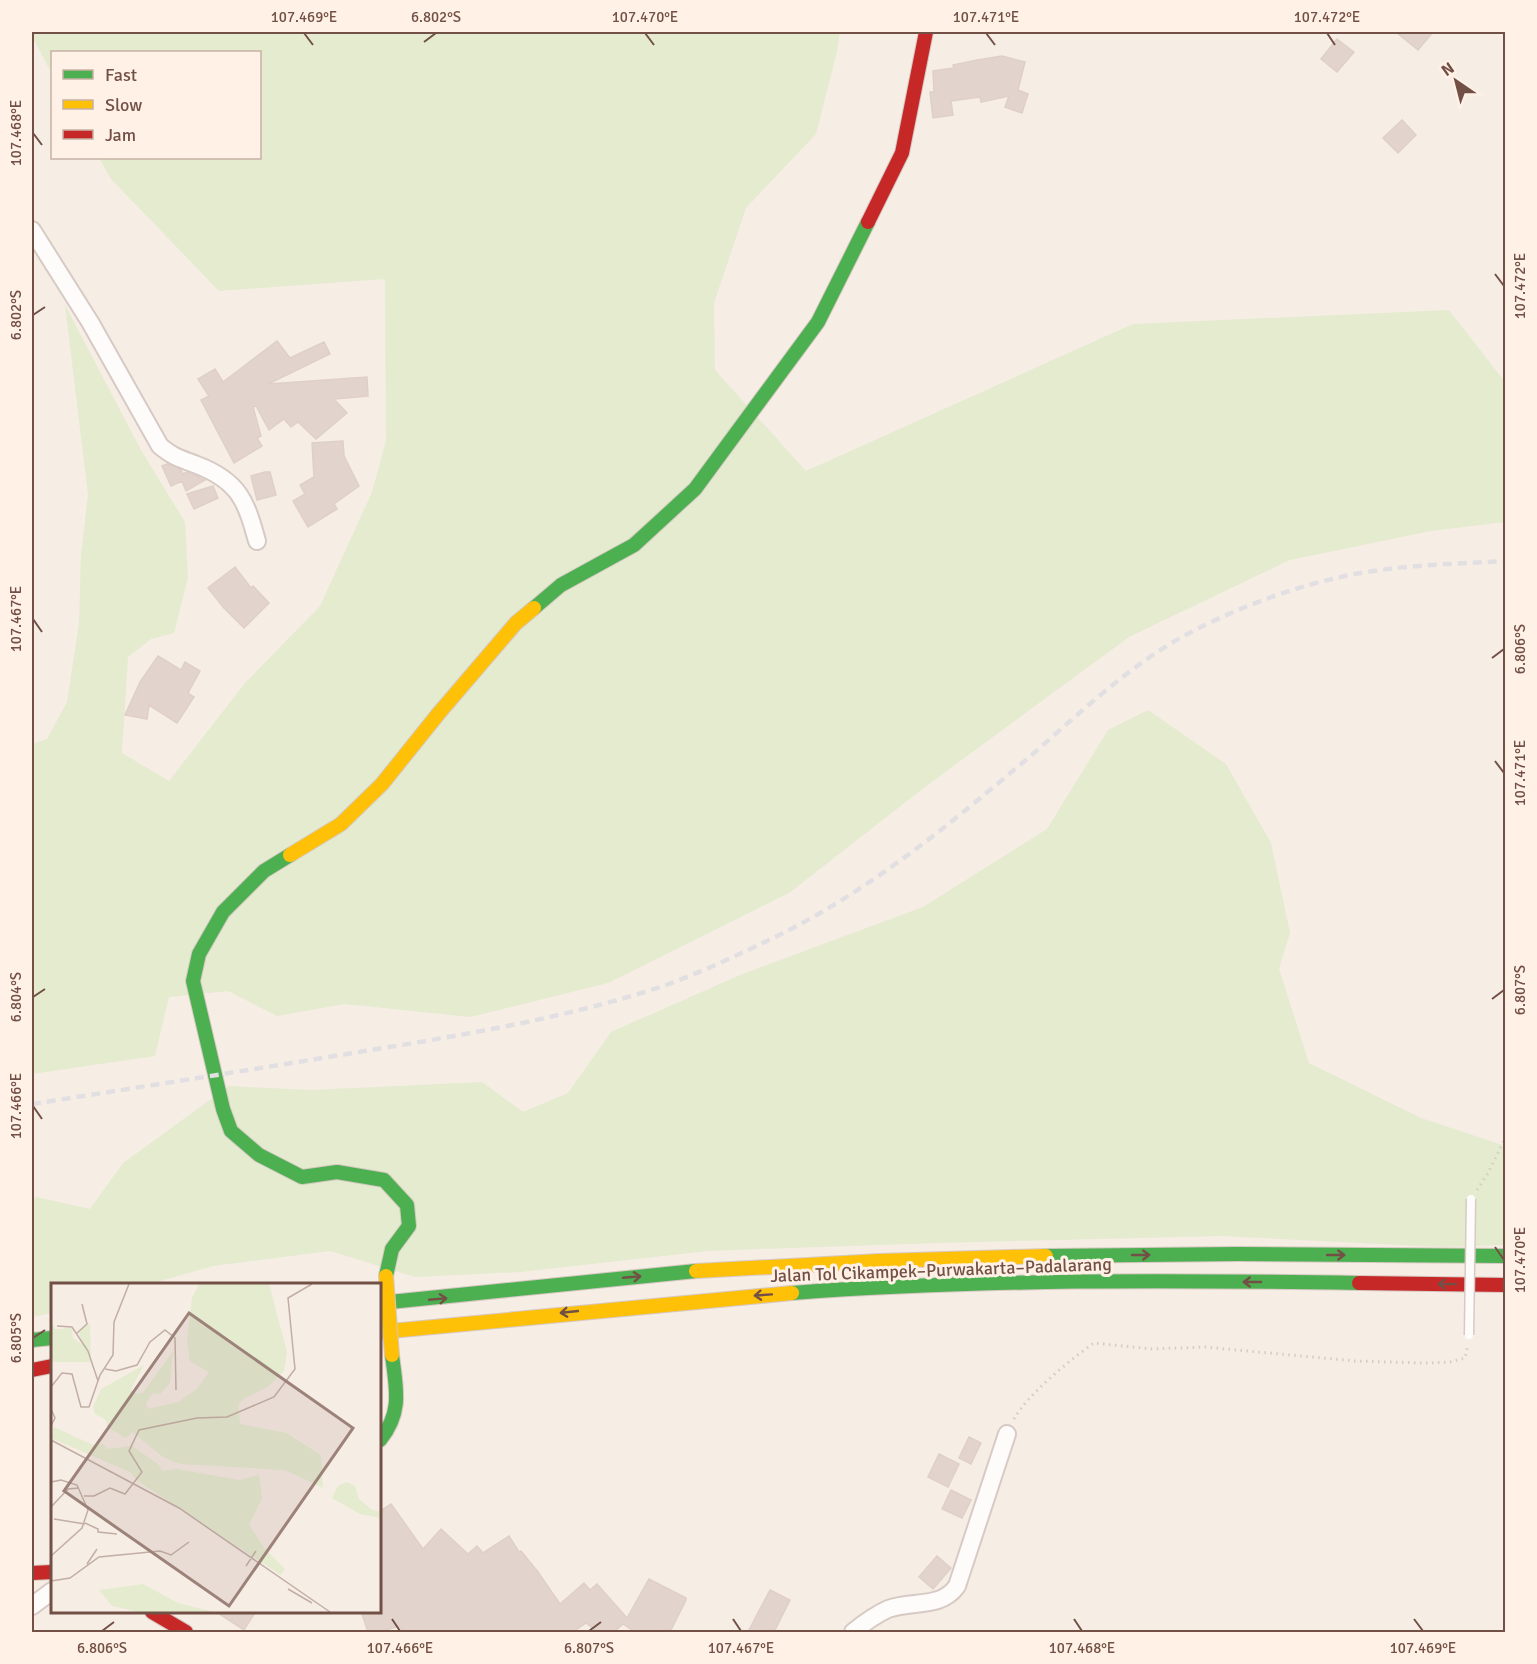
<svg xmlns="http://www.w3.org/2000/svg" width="1537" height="1664" viewBox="0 0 1537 1664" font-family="Signika,sans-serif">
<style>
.green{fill:#e4ebcf}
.building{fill:#e2d4cd;stroke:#dfcfc7;stroke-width:1.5}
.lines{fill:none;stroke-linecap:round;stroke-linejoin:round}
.street-casing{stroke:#d7cac4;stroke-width:20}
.fast-casing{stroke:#d6c8c2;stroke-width:16}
.slow-casing{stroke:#d6c8c2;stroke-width:16}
.jam-casing{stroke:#d6c8c2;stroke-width:16}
.path{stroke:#d7cbc8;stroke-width:3;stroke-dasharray:1.5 4.5;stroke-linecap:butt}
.street{stroke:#fefcfb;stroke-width:16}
.fast{stroke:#4caf50;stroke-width:14}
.slow{stroke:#ffc107;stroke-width:14}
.jam{stroke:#c62828;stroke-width:14}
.rail{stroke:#e2dfe3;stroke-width:4.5;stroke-dasharray:9 6;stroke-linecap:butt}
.lane-bridge-casing{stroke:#d7cac4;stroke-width:11;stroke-linecap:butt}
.slow-bridge-casing{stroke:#d6c8c2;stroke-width:16;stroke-linecap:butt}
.lane-bridge{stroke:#fefcfb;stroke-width:8}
.slow-bridge{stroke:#ffc107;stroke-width:14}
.oneway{stroke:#735046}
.ticks{fill:none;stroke:#735046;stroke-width:2}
.labels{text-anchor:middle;stroke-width:6;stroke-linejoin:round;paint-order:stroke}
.street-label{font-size:18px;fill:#735046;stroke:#fff1e5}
.inset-road{fill:none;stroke:#c2aea5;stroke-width:1.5}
.view{fill:#9c8278;fill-opacity:0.15;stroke:#9c8278;stroke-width:3}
.inset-edge{fill:none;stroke:#735046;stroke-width:3}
.neatline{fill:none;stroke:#735046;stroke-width:2}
.ticks-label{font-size:15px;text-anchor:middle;fill:#735046}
</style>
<rect width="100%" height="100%" fill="#f6ede5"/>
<path class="green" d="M32,32H840L837,52L816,134L746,208L714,303L715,370L806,471L1133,324L1449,310L1505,382V522L1431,531L1290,560L1129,637L925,787L789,893L608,983L470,1017L345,1004L277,1016L228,991L169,997L155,1056L32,1074V744L47,739L67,702L79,623L81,554L88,495L65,305L141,450L185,522L188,578L174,633L151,639L128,657L122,753L169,781L245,683L320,606L372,492L386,441L385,279L219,291L111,179L99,158H260V52H52V74L32,36Z
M1148,710L1226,764L1271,843L1290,933L1279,969L1309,1063L1421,1118L1505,1146V1245L1439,1247L1221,1236L938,1243L707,1251L521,1272L415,1277L330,1251L213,1266L150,1284H52V1313L32,1317V1201L36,1197L90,1209L123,1163L229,1086L311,1090L482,1082L523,1112L568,1093L611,1032L740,975L923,907L1047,829L1108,730Z"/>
<path class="building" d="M1396,32H1433L1418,50Z
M1337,39L1354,52L1337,72L1321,59Z
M1002,56L1025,62L1018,90L1028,94L1022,113L1005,107L1009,96L981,102L980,97L951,101L953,115L933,118L930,92H934L933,71L954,68L953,65L977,60Z
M1402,120L1416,135L1398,153L1383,138Z
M277,341L290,358L324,342L330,354L268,384L367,377L368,396L334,399L347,413L316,439L298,422L291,427L284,419L269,430L256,406L253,407L261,436L257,438L262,446L234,463L201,400L209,396L198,379L215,369L223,382Z
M343,441L344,456L359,486L334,504L337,509L308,527L293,501L305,494L300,485L314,477L312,443Z
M167,464L181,470L183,474L187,472L205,480L186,491L182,481L171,486L162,466Z
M265,472H270L276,495L257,500L251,476Z
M213,486L218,498L194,509L187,494Z
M235,567L251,588L253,586L269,603L244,628L223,607L208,588Z
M158,656L181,670L185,662L200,671L188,693L194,697L177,723L149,705L147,719L125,715L140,682Z
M969,1437L981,1443L971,1464L959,1458Z
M939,1454L959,1464L948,1487L928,1477Z
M951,1490L971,1500L962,1518L942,1509Z
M391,1504L423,1549L441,1529L468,1554L477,1546L483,1553L509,1536L519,1552L521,1551L538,1572L560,1604L584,1583L590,1590L597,1584L627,1618L649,1579L686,1598V1600L670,1632H635L623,1624L614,1632H598L586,1623L573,1632H404L399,1626L379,1632H368L361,1611H380V1511Z
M937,1556L951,1568L933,1589L919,1577Z
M770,1590L790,1600L774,1632H748Z
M215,1611H256L244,1630Z"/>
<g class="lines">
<g class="street-casing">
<path id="street" d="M32,230L90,322L160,446C175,458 179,458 197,465C239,481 246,501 257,541
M32,1606L52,1591
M853,1632C864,1623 875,1615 888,1609C912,1600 941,1609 957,1586L1007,1434"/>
</g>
<g class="fast-casing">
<path id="fast" d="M534,608L561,585L634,545L695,489L818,322L868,222
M290,855L264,871L223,912L199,954L193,981L223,1109L231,1131L259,1155L302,1177L337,1172L384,1180L407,1205L409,1226L392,1249L386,1276
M1046,1256L1238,1254L1506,1256
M792,1293C981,1279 1170,1280 1359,1283
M380,1303L696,1271
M32,1340L52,1338
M380,1440C403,1412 396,1388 392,1355"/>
</g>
<g class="slow-casing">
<path id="slow" d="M290,855L341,824L382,784L439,713L516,623L534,608
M696,1271L880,1261L1046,1256
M380,1332L792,1293"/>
</g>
<g class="jam-casing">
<path id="jam" d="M868,222L902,153L926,32
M1359,1283L1506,1285
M32,1370L52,1366
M32,1573L52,1572
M152,1612L186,1632"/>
</g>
<path class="path" d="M1477,1190L1488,1173L1506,1137
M1014,1419C1026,1396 1072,1358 1094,1343L1152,1349L1205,1347L1355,1361L1424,1363L1450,1362L1465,1358L1468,1345"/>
<use href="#street" class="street"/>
<use href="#fast" class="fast"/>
<use href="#slow" class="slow"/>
<use href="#jam" class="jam"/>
<path class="rail" d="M32,1104C141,1087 250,1070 359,1052C457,1036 556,1020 651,990C694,976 736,956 777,936C869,891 949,825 1027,759C1079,714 1131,663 1193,631C1240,607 1293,587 1345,576C1397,565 1452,564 1506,561"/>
<g class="lane-bridge-casing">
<path id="lane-bridge" d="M1469,1335L1471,1199"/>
</g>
<g class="slow-bridge-casing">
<path id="slow-bridge" d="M386,1276L392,1355"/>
</g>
<use href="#lane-bridge" class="lane-bridge"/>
<use href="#slow-bridge" class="slow-bridge"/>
</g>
<defs><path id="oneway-shaft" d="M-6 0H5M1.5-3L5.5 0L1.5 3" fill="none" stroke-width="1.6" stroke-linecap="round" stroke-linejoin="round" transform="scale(1.5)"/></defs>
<g class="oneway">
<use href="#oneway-shaft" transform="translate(1141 1255)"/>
<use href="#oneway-shaft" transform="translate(1336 1255)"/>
<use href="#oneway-shaft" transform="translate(632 1277) rotate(-5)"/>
<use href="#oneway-shaft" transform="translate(1252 1282) rotate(-180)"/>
<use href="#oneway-shaft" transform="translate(1447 1284) rotate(-179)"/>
<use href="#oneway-shaft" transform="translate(763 1295) rotate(176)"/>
<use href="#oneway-shaft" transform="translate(438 1299) rotate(-5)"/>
<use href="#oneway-shaft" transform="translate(569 1312) rotate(174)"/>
</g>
<path class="ticks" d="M304,33L313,45M645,33L654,45M986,33L995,45M1327,33L1335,45M424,42L436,33M33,133L42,145M1495,274L1504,286M33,315L45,307M33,619L42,632M1492,658L1504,649M1495,761L1504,773M33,997L45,989M1492,999L1504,990M33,1106L42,1119M1495,1247L1504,1260M33,1338L45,1330M392,1619L400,1631M733,1619L741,1631M1074,1619L1082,1631M1414,1619L1423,1631M102,1631L114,1622M589,1631L601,1622"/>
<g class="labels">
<g class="street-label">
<text transform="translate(941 1270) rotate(-2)" y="6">Jalan Tol Cikampek–Purwakarta–Padalarang</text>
</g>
</g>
<g transform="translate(51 1283)">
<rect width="330" height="330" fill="#f6ede5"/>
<path d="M148,1H218L236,69L233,88L215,105L192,116L187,123L189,141L235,150L270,172L272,205L234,187L129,181L112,174L81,149L75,155L56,144L55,137L44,131L42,124L50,106L93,82L80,106L83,111L92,110L122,68L119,100L109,111L102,110L95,120L97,126L127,119L146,106L158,89L139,78L136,57L141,15ZM0,39L4,46L21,45L22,55L30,61L28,48L39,41L40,79H0ZM3,144L42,162L52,161L57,166L81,163L108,182L111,188L126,186L188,197L208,192L211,215L198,242L214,266L234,286L230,292L87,198L79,189L0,155ZM296,199L304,203L308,216L321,227L330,229V235L309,231L281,215L287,203ZM92,301L127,320L163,329H88L61,323L48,307Z" fill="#e4ebcf"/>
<path class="inset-road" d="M6,43L21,44L37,68L47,98M25,51L36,41L31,21M54,86L65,88L86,82L99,59L114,47L124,55L125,107M0,104L11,90L21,91L30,124H38L49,92L62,72L63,39L78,1M0,126L4,135L0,143M0,157L128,225L279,329M0,199L10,197L26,202L37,227L31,245L0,273M33,213H43L59,205L74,211L91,189L78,168L88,147L146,135L176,134L223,114L244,86L237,15L261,1M0,224L17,206L28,205M3,236L34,241M34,240L47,246V249L66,251M36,281L46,266M195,283L205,268M0,298L19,295L48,274L109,268L120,272L138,259M237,306L261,320"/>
<path class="view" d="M138,30L302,145L178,323L13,208Z"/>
<rect width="330" height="330" class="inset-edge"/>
</g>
<rect width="1537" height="1664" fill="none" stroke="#fff1e5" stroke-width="66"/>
<rect x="51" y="51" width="210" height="108" fill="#fff1e5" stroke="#c7b1a5" stroke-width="1.5"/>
<rect x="63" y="70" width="30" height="9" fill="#4caf50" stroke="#c7b1a5" stroke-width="1.5"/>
<text x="105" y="81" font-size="18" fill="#735046">Fast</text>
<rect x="63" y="100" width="30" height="9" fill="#ffc107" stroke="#c7b1a5" stroke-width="1.5"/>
<text x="105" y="111" font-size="18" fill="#735046">Slow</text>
<rect x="63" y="130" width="30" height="9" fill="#c62828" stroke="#c7b1a5" stroke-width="1.5"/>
<text x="105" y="141" font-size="18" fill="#735046">Jam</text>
<g transform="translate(1456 81) rotate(325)" stroke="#fff1e5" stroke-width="4.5" paint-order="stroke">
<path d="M0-4.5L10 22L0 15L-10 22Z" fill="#735046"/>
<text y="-9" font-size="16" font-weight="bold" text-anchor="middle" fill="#735046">N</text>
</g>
<rect x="33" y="33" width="1471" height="1598" class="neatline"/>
<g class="ticks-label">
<text x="304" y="22">107.469°E</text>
<text x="436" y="22">6.802°S</text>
<text x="645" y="22">107.470°E</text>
<text x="986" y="22">107.471°E</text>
<text x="1327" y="22">107.472°E</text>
<text transform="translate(16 133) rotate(-90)" y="5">107.468°E</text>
<text transform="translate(1520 286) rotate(-90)" y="5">107.472°E</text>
<text transform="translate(16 315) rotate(-90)" y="5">6.802°S</text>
<text transform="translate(16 619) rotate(-90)" y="5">107.467°E</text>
<text transform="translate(1520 649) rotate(-90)" y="5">6.806°S</text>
<text transform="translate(1520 773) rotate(-90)" y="5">107.471°E</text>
<text transform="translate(1520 990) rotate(-90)" y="5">6.807°S</text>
<text transform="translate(16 997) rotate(-90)" y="5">6.804°S</text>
<text transform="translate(16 1106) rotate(-90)" y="5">107.466°E</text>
<text transform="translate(1520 1260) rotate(-90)" y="5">107.470°E</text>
<text transform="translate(16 1338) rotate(-90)" y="5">6.805°S</text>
<text x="102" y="1653">6.806°S</text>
<text x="400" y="1653">107.466°E</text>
<text x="589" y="1653">6.807°S</text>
<text x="741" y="1653">107.467°E</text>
<text x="1082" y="1653">107.468°E</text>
<text x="1423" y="1653">107.469°E</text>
</g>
</svg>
